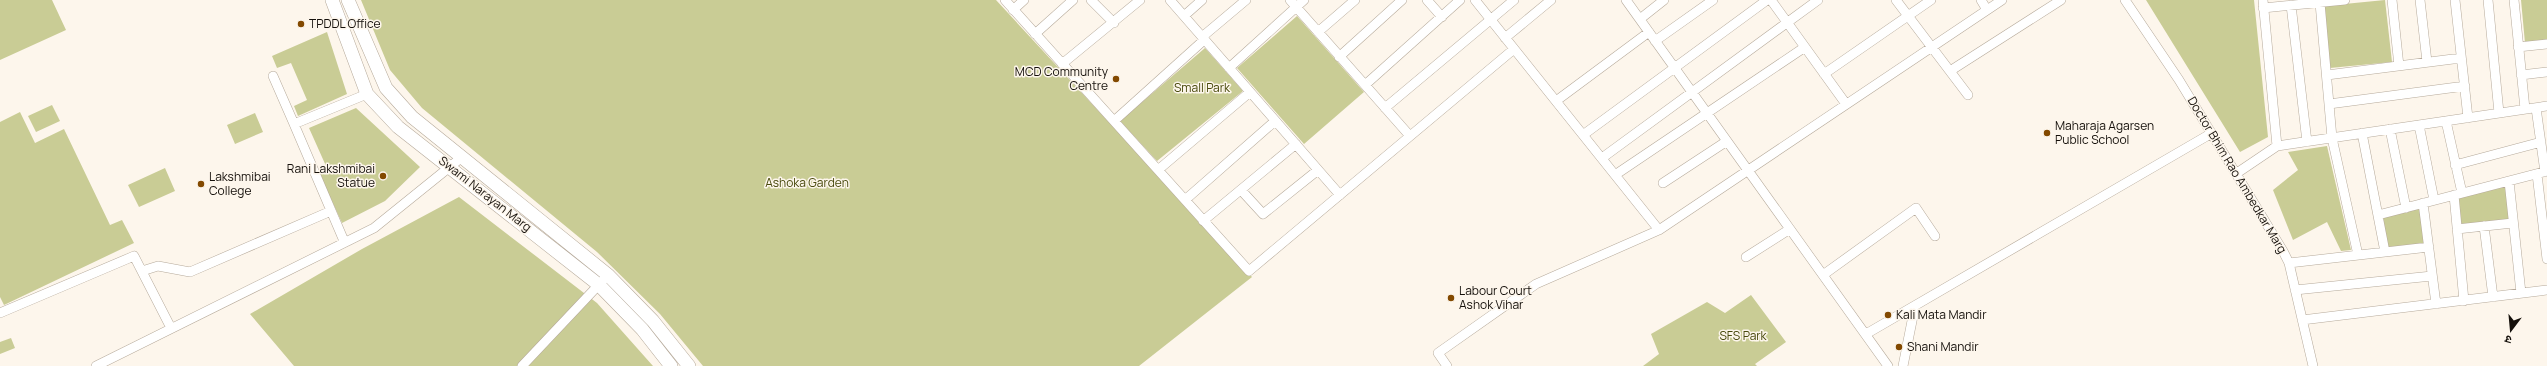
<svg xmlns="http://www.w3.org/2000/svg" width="2547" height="366" viewBox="0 0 2547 366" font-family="Manrope,'Noto Sans Devanagari',sans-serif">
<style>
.green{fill:#c9cc95}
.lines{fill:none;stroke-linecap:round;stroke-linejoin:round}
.street-casing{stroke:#b6aa9b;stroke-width:10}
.secondary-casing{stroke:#b6aa9b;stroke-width:14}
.street{stroke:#fff;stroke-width:9}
.secondary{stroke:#fff;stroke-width:13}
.poi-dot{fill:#834900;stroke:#fdf6ec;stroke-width:1.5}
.labels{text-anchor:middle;stroke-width:3;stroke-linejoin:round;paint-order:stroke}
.poi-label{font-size:12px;fill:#15100b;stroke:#fdf6ec;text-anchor:start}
.park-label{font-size:12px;fill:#48490c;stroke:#fdf6ec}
.street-label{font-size:12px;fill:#15100b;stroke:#fdf6ec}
</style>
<rect width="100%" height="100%" fill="#fdf6ec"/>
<path class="green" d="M0,0H52L66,30L0,60Z
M361,0H996L1252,277L1139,366H703L660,314L597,252L422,108L390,70Z
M2146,0H2254L2268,137L2240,152Z
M2385,0L2392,62L2330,68L2324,6Z
M2521,0H2547V41L2525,43Z
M1297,16L1364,92L1304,144L1237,68Z
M327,32L347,94L298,116L294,106L307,100L291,63L277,68L272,56Z
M1205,48L1243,91L1157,161L1120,121Z
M52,105L60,121L36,132L28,116Z
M356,108L420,167L385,201L342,223L320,175L326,166L309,128Z
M20,112L35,143L64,129L110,225L122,220L134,243L4,305L0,297V122Z
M255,113L263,132L235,144L227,125Z
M2327,146L2351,250L2341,251L2327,222L2293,240L2273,190L2298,170L2288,152Z
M165,168L175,191L139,207L128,185Z
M2508,184L2511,222L2458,227L2455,197Z
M459,197L597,303L653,366H294L250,314L362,249Z
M2421,205L2427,245L2385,250L2380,216Z
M1751,295L1786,342L1755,364L1757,366H1643L1659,354L1651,334L1707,302L1725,313Z
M11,338L15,348L0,354V342Z"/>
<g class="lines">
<g class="street-casing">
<path id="street" d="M1005,0L1249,271L1514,49
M1091,0L1114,23
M1170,0L1340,195
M1290,0L1410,136
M1427,0L1442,17
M1475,0L1659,230
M1626,0L1888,366
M1771,0L1846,104
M1896,0L1968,95
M1981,0L1987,10
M2125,0L2179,80L2283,251L2289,263L2313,366
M2263,0L2277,146
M2392,0L2399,66
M2420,0L2427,62
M2455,0L2468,118
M2488,0L2499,113
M2514,0L2525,109
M2320,3L2332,138L2358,255
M2291,5L2307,142
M2263,8L2345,0
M1013,10L1024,0
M1184,16L1202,0
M1640,19L1664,0
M1318,32L1355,0
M1035,34L1073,0
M1202,37L1246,0
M1505,38L1551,0
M1655,41L1713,0
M2518,47L2547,44
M1339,57L1402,0
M1062,64L1140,0
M1229,68L1304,0
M1950,71L2061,0
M1824,74L1931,0
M2327,75L2461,58
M2521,75L2547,72
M273,76L294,124
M1365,85L1460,0
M1556,101L1649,32
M2329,104L2465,86
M1385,108L1514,0
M2536,108L2545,172
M1114,121L1204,40
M2446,121L2462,193
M2419,125L2434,200
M2390,129L2406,208
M2362,133L2385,252
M1583,135L1767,0
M1602,158L1818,0
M2455,165L2541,142
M1158,170L1250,92
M2237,173L2277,146L2547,106
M2537,174L2547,259
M1615,175L1805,47
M2509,181L2521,293
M1663,183L1727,141
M1241,190L1263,214L1318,170
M2454,195L2464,301
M1185,200L1275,121
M2423,203L2436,304
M2378,215L2547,171
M1203,221L1296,144
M2484,226L2493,297
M2457,229L2513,223
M344,241L294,124L367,94
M1746,257L1790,229
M2289,263L2429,247
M142,271L158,266L190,272L331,211
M1823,275L1916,208L1935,236
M2295,290L2432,276
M0,313L134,256L171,328
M2302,320L2547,290
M1866,334L2212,133
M96,366L374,228L462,157
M522,366L608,275
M1447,366L1438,353L1536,284L1659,230L2002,0
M1903,366L1915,306"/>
</g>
<g class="secondary-casing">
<path id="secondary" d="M332,0L367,94L398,127L599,285L642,329L671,366
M348,0L386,88L412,117L608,275L653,321L689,366"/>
</g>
<use href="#street" class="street"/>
<use href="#secondary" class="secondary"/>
</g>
<g class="poi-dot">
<circle cx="301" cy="24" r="4"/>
<circle cx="1116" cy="79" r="4"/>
<circle cx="2047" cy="133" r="4"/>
<circle cx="383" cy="176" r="4"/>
<circle cx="201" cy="184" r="4"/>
<circle cx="1451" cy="298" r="4"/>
<circle cx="1888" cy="315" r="4"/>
<circle cx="1899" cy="347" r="4"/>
</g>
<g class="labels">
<g class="poi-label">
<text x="309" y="28">TPDDL Office</text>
<text x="1108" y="76" text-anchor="end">MCD Community<tspan x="1108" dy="14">Centre</tspan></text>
<text x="2055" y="130">Maharaja Agarsen<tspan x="2055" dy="14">Public School</tspan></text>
<text x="375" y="173" text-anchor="end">Rani Lakshmibai<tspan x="375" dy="14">Statue</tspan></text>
<text x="209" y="181">Lakshmibai<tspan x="209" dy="14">College</tspan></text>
<text x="1459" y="295">Labour Court<tspan x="1459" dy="14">Ashok Vihar</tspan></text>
<text x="1896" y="319">Kali Mata Mandir</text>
<text x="1907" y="351">Shani Mandir</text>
</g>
<g class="park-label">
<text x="1202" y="92">Small Park</text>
<text x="807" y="187">Ashoka Garden</text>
<text x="1743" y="340">SFS Park</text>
</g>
<g class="street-label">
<text transform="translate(2237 175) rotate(59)" y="4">Doctor Bhim Rao Ambedkar Marg</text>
<text transform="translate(485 194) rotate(38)" y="4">Swami Narayan Marg</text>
</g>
</g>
<g transform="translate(2511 330) rotate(196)" stroke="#fdf6ec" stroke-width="3" paint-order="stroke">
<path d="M0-3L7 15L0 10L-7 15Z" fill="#15100b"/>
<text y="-6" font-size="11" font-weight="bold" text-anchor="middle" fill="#15100b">उ</text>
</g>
</svg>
